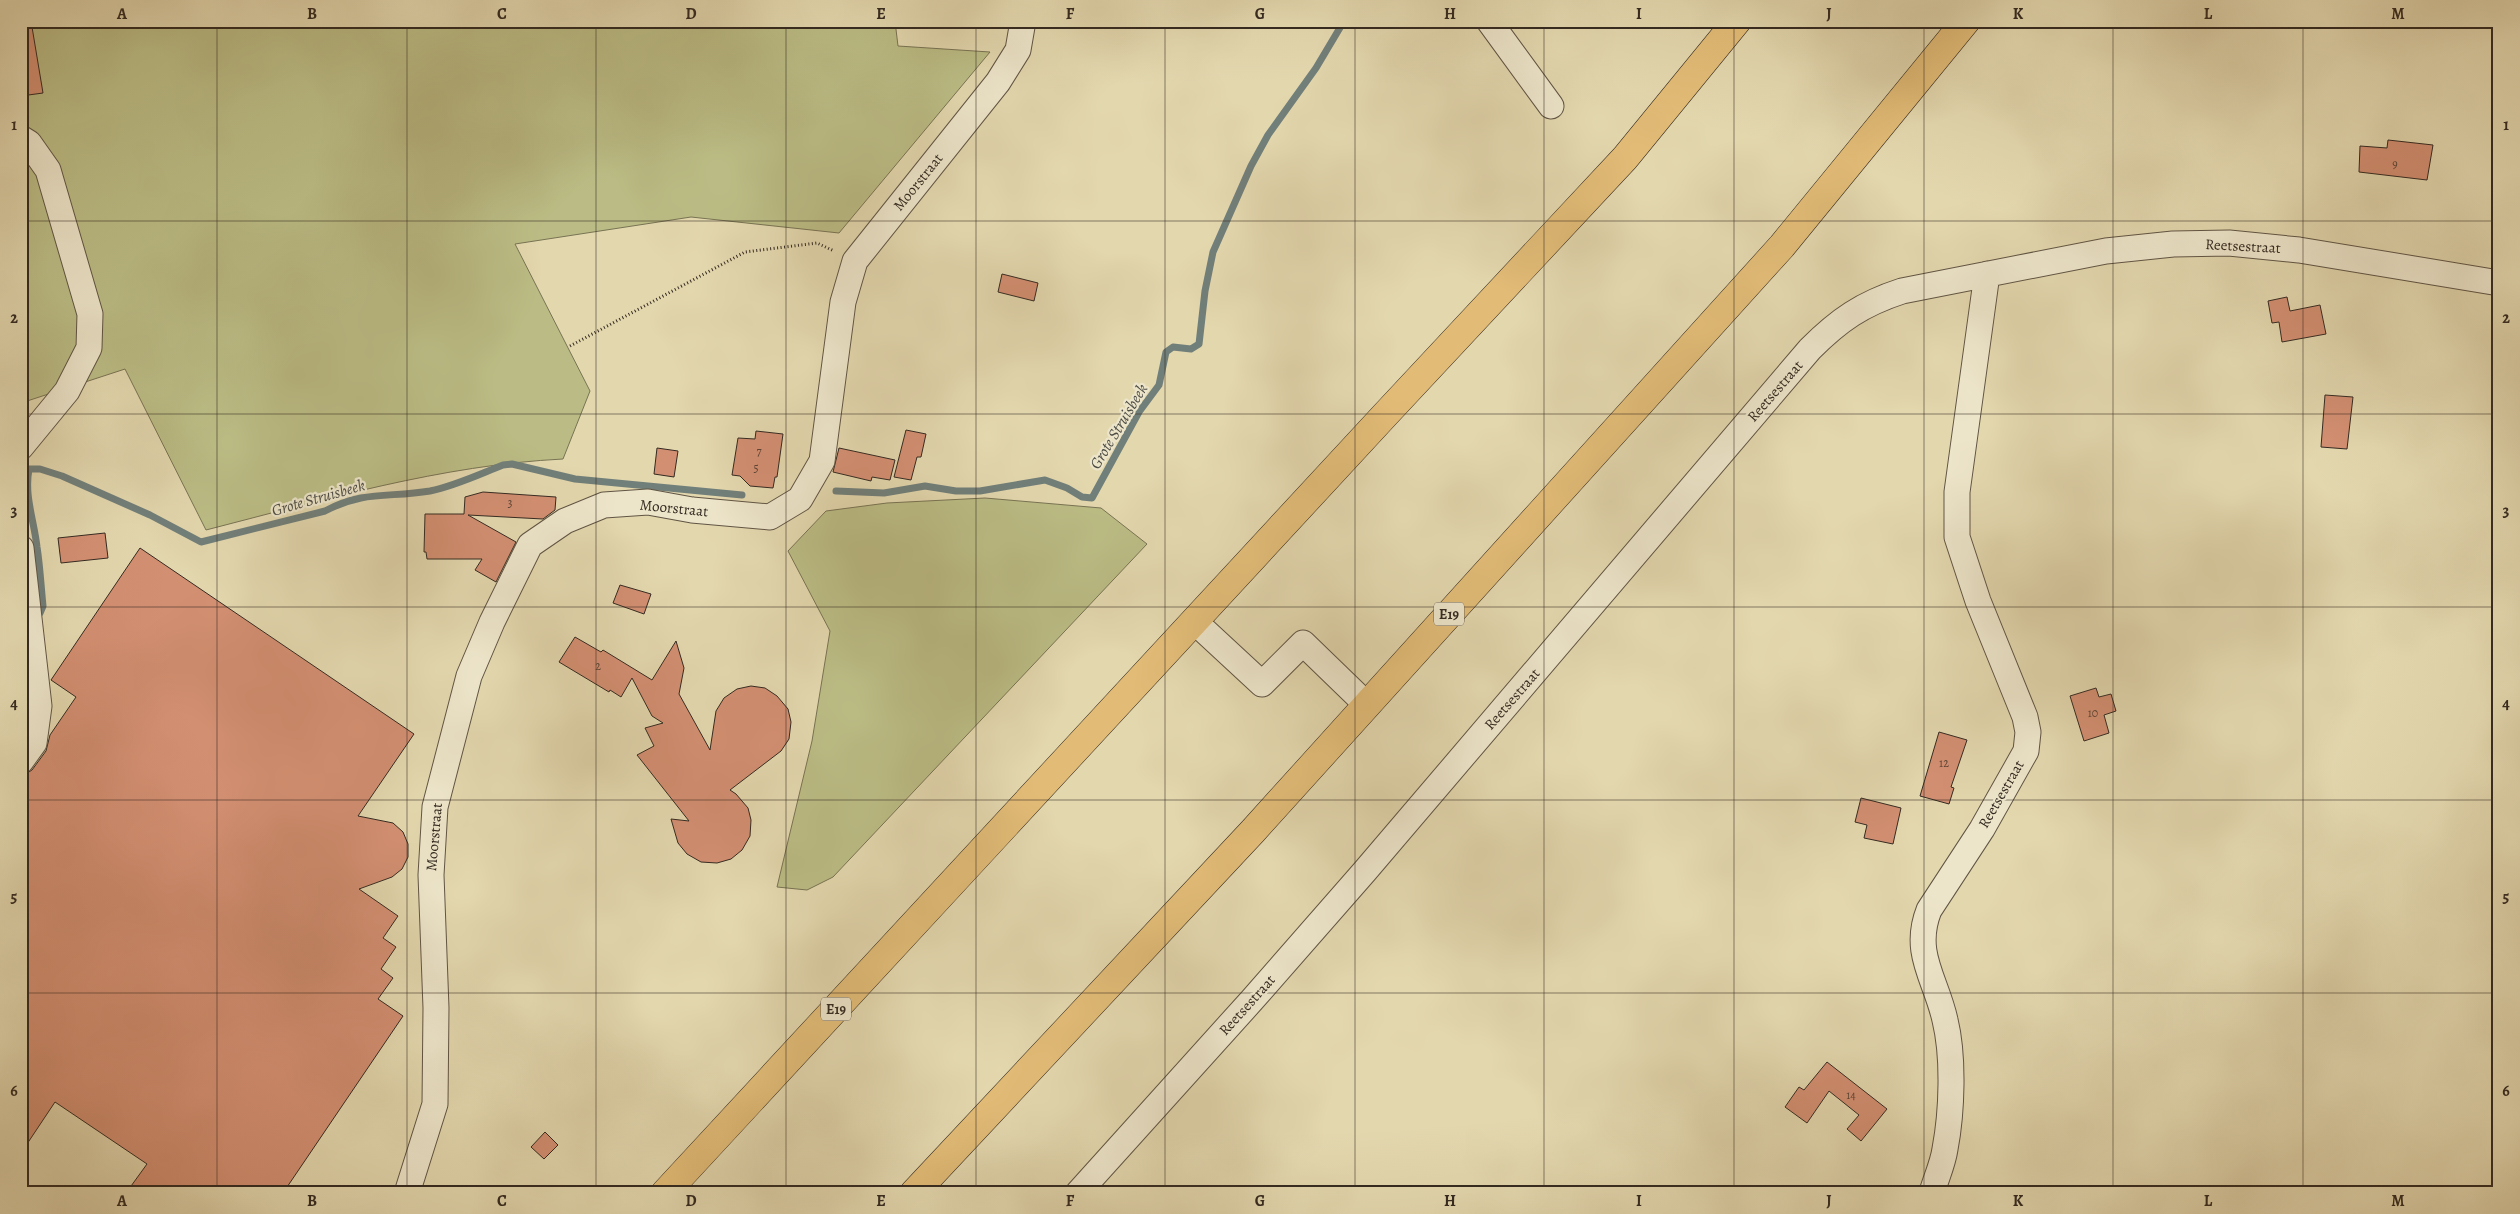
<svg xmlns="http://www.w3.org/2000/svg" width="2520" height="1214" viewBox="0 0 2520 1214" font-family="Alegreya,serif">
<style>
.green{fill:#bbbc85;stroke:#787353}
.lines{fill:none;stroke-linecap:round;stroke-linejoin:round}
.stream{stroke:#717f7a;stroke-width:7}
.building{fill:#d38f72;stroke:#342a21}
.minor-casing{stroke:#605544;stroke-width:27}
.highway-casing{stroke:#342a21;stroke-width:29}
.path{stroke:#342a21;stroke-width:3;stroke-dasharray:1 2.5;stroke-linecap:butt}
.minor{stroke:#ede5ca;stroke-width:25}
.highway{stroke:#e2bc77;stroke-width:28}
.grid{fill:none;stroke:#342a21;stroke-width:1;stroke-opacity:0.55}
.labels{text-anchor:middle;stroke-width:4.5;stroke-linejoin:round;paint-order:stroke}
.number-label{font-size:12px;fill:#5c4335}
.shield{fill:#ede5ca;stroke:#6c6254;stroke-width:1}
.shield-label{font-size:14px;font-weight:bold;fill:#342a21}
.street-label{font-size:15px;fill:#342a21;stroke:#ede5ca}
.water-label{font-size:16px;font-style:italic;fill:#4d4d46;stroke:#ede5ca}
.neatline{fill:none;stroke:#342a21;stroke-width:2}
.grid-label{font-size:16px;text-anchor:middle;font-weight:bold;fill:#342a21}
</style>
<rect width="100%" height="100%" fill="#e3d7ae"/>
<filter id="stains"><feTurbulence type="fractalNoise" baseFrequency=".004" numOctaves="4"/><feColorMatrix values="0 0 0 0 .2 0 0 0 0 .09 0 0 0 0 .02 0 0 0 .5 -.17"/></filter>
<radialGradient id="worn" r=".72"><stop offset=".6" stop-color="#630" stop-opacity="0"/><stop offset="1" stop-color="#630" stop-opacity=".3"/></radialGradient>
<path class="green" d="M21,21H895L898,46L990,52L839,233L691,217L515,244L590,391L563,459C442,465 323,500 206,530L125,369L21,403Z
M985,498L1101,508L1147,544L833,877L807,890L777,887L812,741L830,631L788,551L826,511L887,503Z"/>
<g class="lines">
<path class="stream" d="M836,491L884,493L925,486L956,491H980L1045,480L1067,488L1082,497L1092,498L1139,412L1159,385L1166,352L1173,347L1191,349L1199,344L1205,291L1213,252L1251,166L1268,135L1316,68L1344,21
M40,613L43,606C41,586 40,566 37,547C34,520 24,496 29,469H40L62,476L150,515L201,542L325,511C365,490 389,498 430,491C455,486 480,474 503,465L512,464L575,479L742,495"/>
</g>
<path class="building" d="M31,21L43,93L21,96V22Z
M2388,140L2433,145L2427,180L2359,172L2360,146L2387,148Z
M1002,274L1038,283L1034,301L998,292Z
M2287,297L2290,311L2320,305L2326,334L2282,342L2279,322L2272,323L2268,301Z
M2325,395L2353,397L2347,449L2321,447Z
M906,430L926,434L921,457H917L911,480L894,477Z
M756,431L783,434L777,477H775L773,488L750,486L740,476L732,475L738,438L755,439Z
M657,448L678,451L674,477L654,474Z
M839,448L895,460L890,480L872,477L871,481L833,472Z
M483,492L556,497L555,510L543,519L468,515L516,542L496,582L475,570L482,559H427L426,552H424L425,514H464L465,497Z
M105,533L108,558L61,563L58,538Z
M140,548L414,734L358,816L393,823L403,832L408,844V857L402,869L392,877L359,889L398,916L383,938L396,947L381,969L393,978L378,999L403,1016L283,1193H126L147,1164L55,1102L21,1153V777L32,770L46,751L50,735L76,697L51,680Z
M620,585L651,594L644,614L613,603Z
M575,637L601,652L603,650L652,680L676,641L684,668L679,694L710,750L716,711L724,698L737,689L751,686L765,688L777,696L788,709L791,722L789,739L781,751L730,790L736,794L748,808L751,820L750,836L742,850L731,859L717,863L701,862L687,854L678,843L671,819L689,821L637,755L654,746L645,728L663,723L652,716L632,678L621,697L610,690L609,692L559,662Z
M2096,688L2099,697L2111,694L2116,711L2104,715L2109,733L2084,741L2070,696Z
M1939,732L1967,740L1951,787L1954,788L1949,804L1920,796Z
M1861,798L1901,808L1893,844L1864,838L1867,825L1855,822Z
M1827,1062L1887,1109L1861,1141L1847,1129L1859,1115L1829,1091L1807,1123L1785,1107L1799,1087L1804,1090Z
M545,1132L558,1145L544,1159L531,1147Z"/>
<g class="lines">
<g class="minor-casing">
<path id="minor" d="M1489,21L1551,106
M21,138L29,143L48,170L90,314L89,348L67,391L21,447
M21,548L39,706L34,743L21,761
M1194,621L1262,684L1303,643L1367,705
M1933,1189C1937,1176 1943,1163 1945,1149C1952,1112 1954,1057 1945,1020C1936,979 1912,953 1929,910L1982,829L2026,751L2028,732L2025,717L1978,601L1957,537V492L1987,274
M407,1193L435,1104L436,1008L431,875L435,807L469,676L492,622L530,545L565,521L604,505L648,502L692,510L770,517L800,499L822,461L843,302L855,261L998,82L1018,50L1023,21
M1078,1193L1252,1000L1365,871L1810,349C1839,320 1862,304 1902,291L2106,251L2173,244L2229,243L2299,250L2499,283"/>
</g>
<g class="highway-casing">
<path id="highway" d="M665,1193L1384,416L1625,158L1737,21
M914,1193L1253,831L1782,246L1966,21"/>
</g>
<path class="path" d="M570,346L745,252L817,243L834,251"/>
<use href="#minor" class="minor"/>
<use href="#highway" class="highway"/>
</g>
<path class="grid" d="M217,21V1193M407,21V1193M596,21V1193M786,21V1193M976,21V1193M1165,21V1193M1355,21V1193M1544,21V1193M1734,21V1193M1924,21V1193M2113,21V1193M2303,21V1193M21,221H2499M21,414H2499M21,607H2499M21,800H2499M21,993H2499"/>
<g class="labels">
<g class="number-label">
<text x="2395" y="168">9</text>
<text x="759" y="455">7</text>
<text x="756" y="472">5</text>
<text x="510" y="507">3</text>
<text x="598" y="670">2</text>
<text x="2093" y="717">10</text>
<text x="1944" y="767">12</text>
<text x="1851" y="1099">14</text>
</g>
<g class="shield">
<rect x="1434" y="602.5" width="30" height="23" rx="4"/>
<rect x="821" y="997.5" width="30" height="23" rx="4"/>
</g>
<g class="shield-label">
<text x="1449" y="619">E19</text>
<text x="836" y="1014">E19</text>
</g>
<g class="street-label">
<text transform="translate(918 182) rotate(-51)" y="5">Moorstraat</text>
<text transform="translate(2243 246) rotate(3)" y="5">Reetsestraat</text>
<text transform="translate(1775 391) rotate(-49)" y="5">Reetsestraat</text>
<text transform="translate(674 508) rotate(6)" y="5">Moorstraat</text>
<text transform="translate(1512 699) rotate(-49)" y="5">Reetsestraat</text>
<text transform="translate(2001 794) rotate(-60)" y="5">Reetsestraat</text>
<text transform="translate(434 837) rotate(-85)" y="5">Moorstraat</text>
<text transform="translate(1247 1005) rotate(-48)" y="5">Reetsestraat</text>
</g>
<g class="water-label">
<text transform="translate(1118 426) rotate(-59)" y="6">Grote Struisbeek</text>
<text transform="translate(318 497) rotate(-16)" y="6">Grote Struisbeek</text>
</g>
</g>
<rect width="2520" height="1214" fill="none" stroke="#e3d7ae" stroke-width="55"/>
<rect x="28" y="28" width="2464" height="1158" class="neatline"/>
<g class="grid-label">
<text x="122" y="19">A</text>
<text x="312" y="19">B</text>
<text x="502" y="19">C</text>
<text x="691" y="19">D</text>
<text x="881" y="19">E</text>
<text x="1070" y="19">F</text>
<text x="1260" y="19">G</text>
<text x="1450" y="19">H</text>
<text x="1639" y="19">I</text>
<text x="1829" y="19">J</text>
<text x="2018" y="19">K</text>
<text x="2208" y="19">L</text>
<text x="2398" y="19">M</text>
<text x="14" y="130">1</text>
<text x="2506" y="130">1</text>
<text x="14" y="323">2</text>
<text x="2506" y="323">2</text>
<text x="14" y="516">3</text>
<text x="2506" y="516">3</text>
<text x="14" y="709">4</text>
<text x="2506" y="709">4</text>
<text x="14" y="902">5</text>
<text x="2506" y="902">5</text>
<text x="14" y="1096">6</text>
<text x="2506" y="1096">6</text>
<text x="122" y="1206">A</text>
<text x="312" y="1206">B</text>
<text x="502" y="1206">C</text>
<text x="691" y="1206">D</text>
<text x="881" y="1206">E</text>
<text x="1070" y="1206">F</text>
<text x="1260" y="1206">G</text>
<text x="1450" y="1206">H</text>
<text x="1639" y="1206">I</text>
<text x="1829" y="1206">J</text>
<text x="2018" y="1206">K</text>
<text x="2208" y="1206">L</text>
<text x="2398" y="1206">M</text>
</g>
<rect width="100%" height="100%" filter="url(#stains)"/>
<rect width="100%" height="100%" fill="url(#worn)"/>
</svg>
